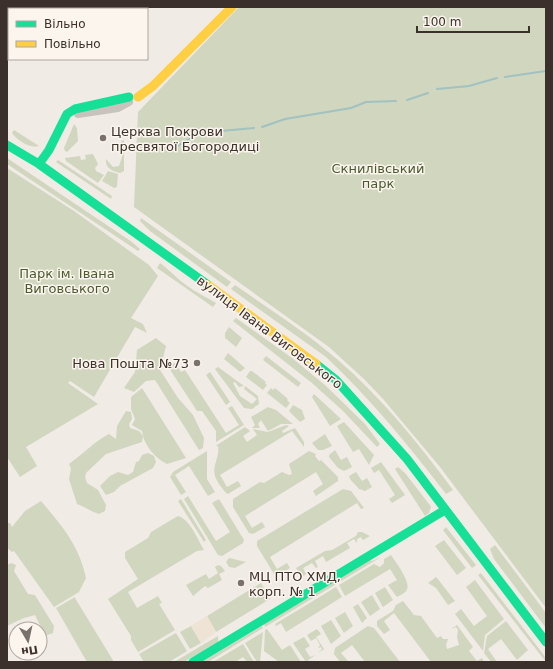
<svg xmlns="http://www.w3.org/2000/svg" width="553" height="669" viewBox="0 0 553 669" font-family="'DejaVu Sans',sans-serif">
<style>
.green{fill:#d1d6bf}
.plaza{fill:#eee3d5}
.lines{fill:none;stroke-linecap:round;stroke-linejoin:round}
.stream{stroke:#a1c2c1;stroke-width:2}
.street{stroke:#c9c3be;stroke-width:8}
.fast{stroke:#16e098;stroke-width:9}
.slow{stroke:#ffcf43;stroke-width:9}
.poi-dot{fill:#7a716c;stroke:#fbf5ee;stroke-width:1.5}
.labels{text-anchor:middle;stroke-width:3;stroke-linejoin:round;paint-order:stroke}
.poi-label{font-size:13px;fill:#3b302b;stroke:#fbf5ee;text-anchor:start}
.park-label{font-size:13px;fill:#4a5a2e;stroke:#fbf5ee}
.street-label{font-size:13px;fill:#3b302b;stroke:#fbf5ee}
</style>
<rect width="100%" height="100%" fill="#f0ebe5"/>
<path class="green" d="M239,7H546V608L440,467L384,400L365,380L329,347L134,207L138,112Z
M74,124L77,128L78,141L67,152L65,151L64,148Z
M14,130L39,146C30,149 17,140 12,133Z
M124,140V171L120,173C112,171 105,168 106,159L113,167L119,166L122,157L121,141Z
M93,154L98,164L95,168L96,171L104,175L98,183L66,161L65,158L80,156L81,160L86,159L85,155Z
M7,158L132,242L140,249L138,251L7,164Z
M58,160L112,196L111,199L56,162Z
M7,168L74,211L149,265L158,276L131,318L143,324L147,333L135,327L94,397L70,381L68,383L98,404L26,447L37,466L20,477L7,457Z
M108,171L118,174L117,187L114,188L102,181Z
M141,218L231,282L227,287L150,231L140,221Z
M160,263C171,271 178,280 189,287C198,294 207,297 216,303L213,307L157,268Z
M235,285C269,309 306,332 338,360C382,398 419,444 453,490L446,494C409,446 371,399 326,357L231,289Z
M236,318L292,358L325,385L365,424L380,444L377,447L343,411L312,383L233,321Z
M229,327L242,338L236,347L225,338V333Z
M156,338L166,346L160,370L178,398L193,415L204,438L203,448L199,450L155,380L146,381L134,392L124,388L135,372L137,350Z
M228,353L245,368L240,372L224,359Z
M266,356L301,383L298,387L263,360Z
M175,363L181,372L185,370L226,433L239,425L228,408L232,406L244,425L216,442V431L202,411H197L169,368V365Z
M218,367L244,386L239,387L235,382L233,383L240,396L252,404L257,399L244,389L245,386L258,396L259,404L252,409L244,408L215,369Z
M250,371H252L266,382L265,383L267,385L263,390L246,377Z
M210,372L230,402L226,405L206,375Z
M142,388L186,458L167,464C156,459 146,447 143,436L142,442L106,454L86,473L85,477L87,483L98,490L106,505L105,511L99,514C92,512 85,507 77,504L69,479L71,469L69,464C82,455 96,440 109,434L116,439L117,426L126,411L131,412L132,419L129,424L130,428L139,431L143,436L142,431L132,425L135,419L131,409V397Z
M271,388L273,390L275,388L288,399L287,400L290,403L286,408L267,393Z
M314,394L341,419L330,426L312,397Z
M293,405L302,410L305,419L300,422L289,411Z
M268,407L276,410L293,424H281L268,431L261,420L258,424L260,428H252L255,425L251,417Z
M344,422L374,455L369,465L359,449L353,452L337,426Z
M286,425L289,426L282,431L283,433L295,428L304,442V447L292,431L220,475L227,487L238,481L241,486L228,494L226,493C222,488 217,482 215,476C212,466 220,456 218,446H216L217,445L245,427L250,431L243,436L247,442L257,435L253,429L268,432Z
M325,434L332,446L323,450H318L312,443Z
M335,450L341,460L347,457L352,467L344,471L338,468L329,457V455Z
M207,451V479L215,492L208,496L189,466L175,475L186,492L181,495L170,477L173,472Z
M309,451L316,454L315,456L319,461L321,460L338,477V481L316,496L313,491L323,484L316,472L245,516L252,528L262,522L265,527L253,534L249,533L233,507V499L260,482L264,483L282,472L289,475L292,474L289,464Z
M148,453L154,456L156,462L153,468L120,486L114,492L106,495L100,486L110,476L118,472L128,475L133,472L136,462L139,461L142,455Z
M381,462L405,495L392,503L389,499L395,495L379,470L374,473L371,468Z
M398,467L405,473L429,504L431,507L429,513L425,516L395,469Z
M356,472L362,481L367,478L372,487L365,491L359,489L350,479L349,476Z
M343,489L351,491L364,508L361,509L357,503L270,557L277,569L287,563L290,568L281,574H274L257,546V541Z
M188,496L216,541L230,532L212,503L219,499L244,540L243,543L222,556L218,555L184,499Z
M181,499L206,540L204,542L178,501Z
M41,501C62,526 79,545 86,578L79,592L54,607L14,551L12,552L7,548V523H10L12,527L25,511Z
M178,516C190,519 198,540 204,550L197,551L128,592L137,608L158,596L162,603L159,604L175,630L138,652L131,640V636L108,599L138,579L125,558V552L148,538L151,532Z
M446,527L476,565L472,568L443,530Z
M358,532H362L370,536L363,540L361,537L357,539V543L354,539L347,543L350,548L326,562L323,556L315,561L318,567L316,568L312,563L303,568L306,574L302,577L296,568L325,551L332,550L356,536Z
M444,540L466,568L457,575L435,546Z
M495,545L546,613V628L494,559L490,549Z
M391,555C395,561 411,582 407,589C406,593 400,595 397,597L388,585L397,580L390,569L345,596L339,585L374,564L380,567L384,563V559Z
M381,557L265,627L264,624L370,560L372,561Z
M229,558L246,562L235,568L229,567L226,562Z
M11,563L16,565L14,571L28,594L35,595L54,626L53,633L45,636L35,615L24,618L7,626V565Z
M218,565L221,566L225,571L219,574L222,580L208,588L205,586L193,596L186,585L206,574L209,579L218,573L215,567Z
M481,573L546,658V662L478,575Z
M436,577L437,578L455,601L448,605L436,588L428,583Z
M475,580L504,619L485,635L483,651L455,614L461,609L474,626L487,616L466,587Z
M261,583L270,599L216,632L207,616Z
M336,587L342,597L286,632L281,623L276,626L275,624Z
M385,587L393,600L383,607L375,593Z
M372,595L380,609L370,616L361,602Z
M75,597V598L114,662H87L56,608Z
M403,601L414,615L421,616L437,638L441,636L443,639H448L446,645L447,649L459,645L457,637L458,630L456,627L451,629L457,625L473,647L469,651L477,661L482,658L484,662H431L394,613L384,621L390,630L384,634L377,626V621L393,611L396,605Z
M358,604L367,618L362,623L353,607Z
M345,612L353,626L344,633L335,618Z
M331,620L341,636L331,644L321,626Z
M506,621L528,650L517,660L501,639L488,649L497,662H491L484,653L487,636Z
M191,626L201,643L190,649L180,632Z
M262,626L263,628L208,662H202Z
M368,626L374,628L400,662H365L352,645L341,653L348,661L340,662L334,654L335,648Z
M267,629L282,650L290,645L301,662H279L264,651L265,630Z
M317,629L321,634L316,637L324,649L318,653L322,649L321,647L318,648L320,645L316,638L311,641L307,635Z
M263,632L260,662H257L245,643Z
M176,633L187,651L169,662H144L139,654Z
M218,636V642L184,662H174Z
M304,637L310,646L305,649L310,657L315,655L306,662L293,643Z
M243,644L254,662H247L243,657L235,662H213Z"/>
<path class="plaza" d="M207,616L216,632L201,643L191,626Z"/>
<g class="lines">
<path class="stream" d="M505,77L546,71
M437,89L469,86L497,78
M407,100L428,93
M262,127L285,119L351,108L366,102L396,101
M171,150L199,133L254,128"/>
<path class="street" d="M78,114L118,108L129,102"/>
<path class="fast" d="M7,145L39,164L208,285
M39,164L49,150L67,114L75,109L129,97
M316,364L336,380L407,459L546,642
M193,662L445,510"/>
<path class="slow" d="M138,97L153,86L232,7
M208,285L316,364"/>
</g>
<g class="poi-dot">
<circle cx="103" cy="138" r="4"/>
<circle cx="197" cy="363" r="4"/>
<circle cx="241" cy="583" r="4"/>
</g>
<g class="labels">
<g class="poi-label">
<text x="111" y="136">Церква Покрови<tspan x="111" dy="15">пресвятої Богородиці</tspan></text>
<text x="189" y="368" text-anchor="end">Нова Пошта №73</text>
<text x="249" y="581">МЦ ПТО ХМД,<tspan x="249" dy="15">корп. № 1</tspan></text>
</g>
<g class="park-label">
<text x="378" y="173">Скнилівський<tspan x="378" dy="15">парк</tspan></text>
<text x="67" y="278">Парк ім. Івана<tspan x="67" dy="15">Виговського</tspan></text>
</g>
<g class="street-label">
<text transform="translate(270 332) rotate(37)" y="5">вулиця Івана Виговського</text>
</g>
</g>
<rect width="553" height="669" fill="none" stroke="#3b302b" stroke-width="16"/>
<rect x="8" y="8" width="140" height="52" fill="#fbf5ee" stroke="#aea6a0"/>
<rect x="16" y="21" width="20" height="6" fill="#16e098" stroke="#aea6a0"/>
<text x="44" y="28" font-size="12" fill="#3b302b">Вільно</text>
<rect x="16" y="41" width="20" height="6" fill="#ffcf43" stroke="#aea6a0"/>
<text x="44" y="48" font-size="12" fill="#3b302b">Повільно</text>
<g transform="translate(28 641) rotate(171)"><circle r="19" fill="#fbf5ee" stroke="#aea6a0"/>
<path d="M0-3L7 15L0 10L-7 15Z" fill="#7a716c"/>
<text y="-6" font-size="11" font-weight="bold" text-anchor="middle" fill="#3b302b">Пн</text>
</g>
<path d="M417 26v6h112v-6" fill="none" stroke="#3b302b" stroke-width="2"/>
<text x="423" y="26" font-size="12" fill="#3b302b" stroke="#fbf5ee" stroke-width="3" paint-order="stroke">100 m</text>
</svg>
